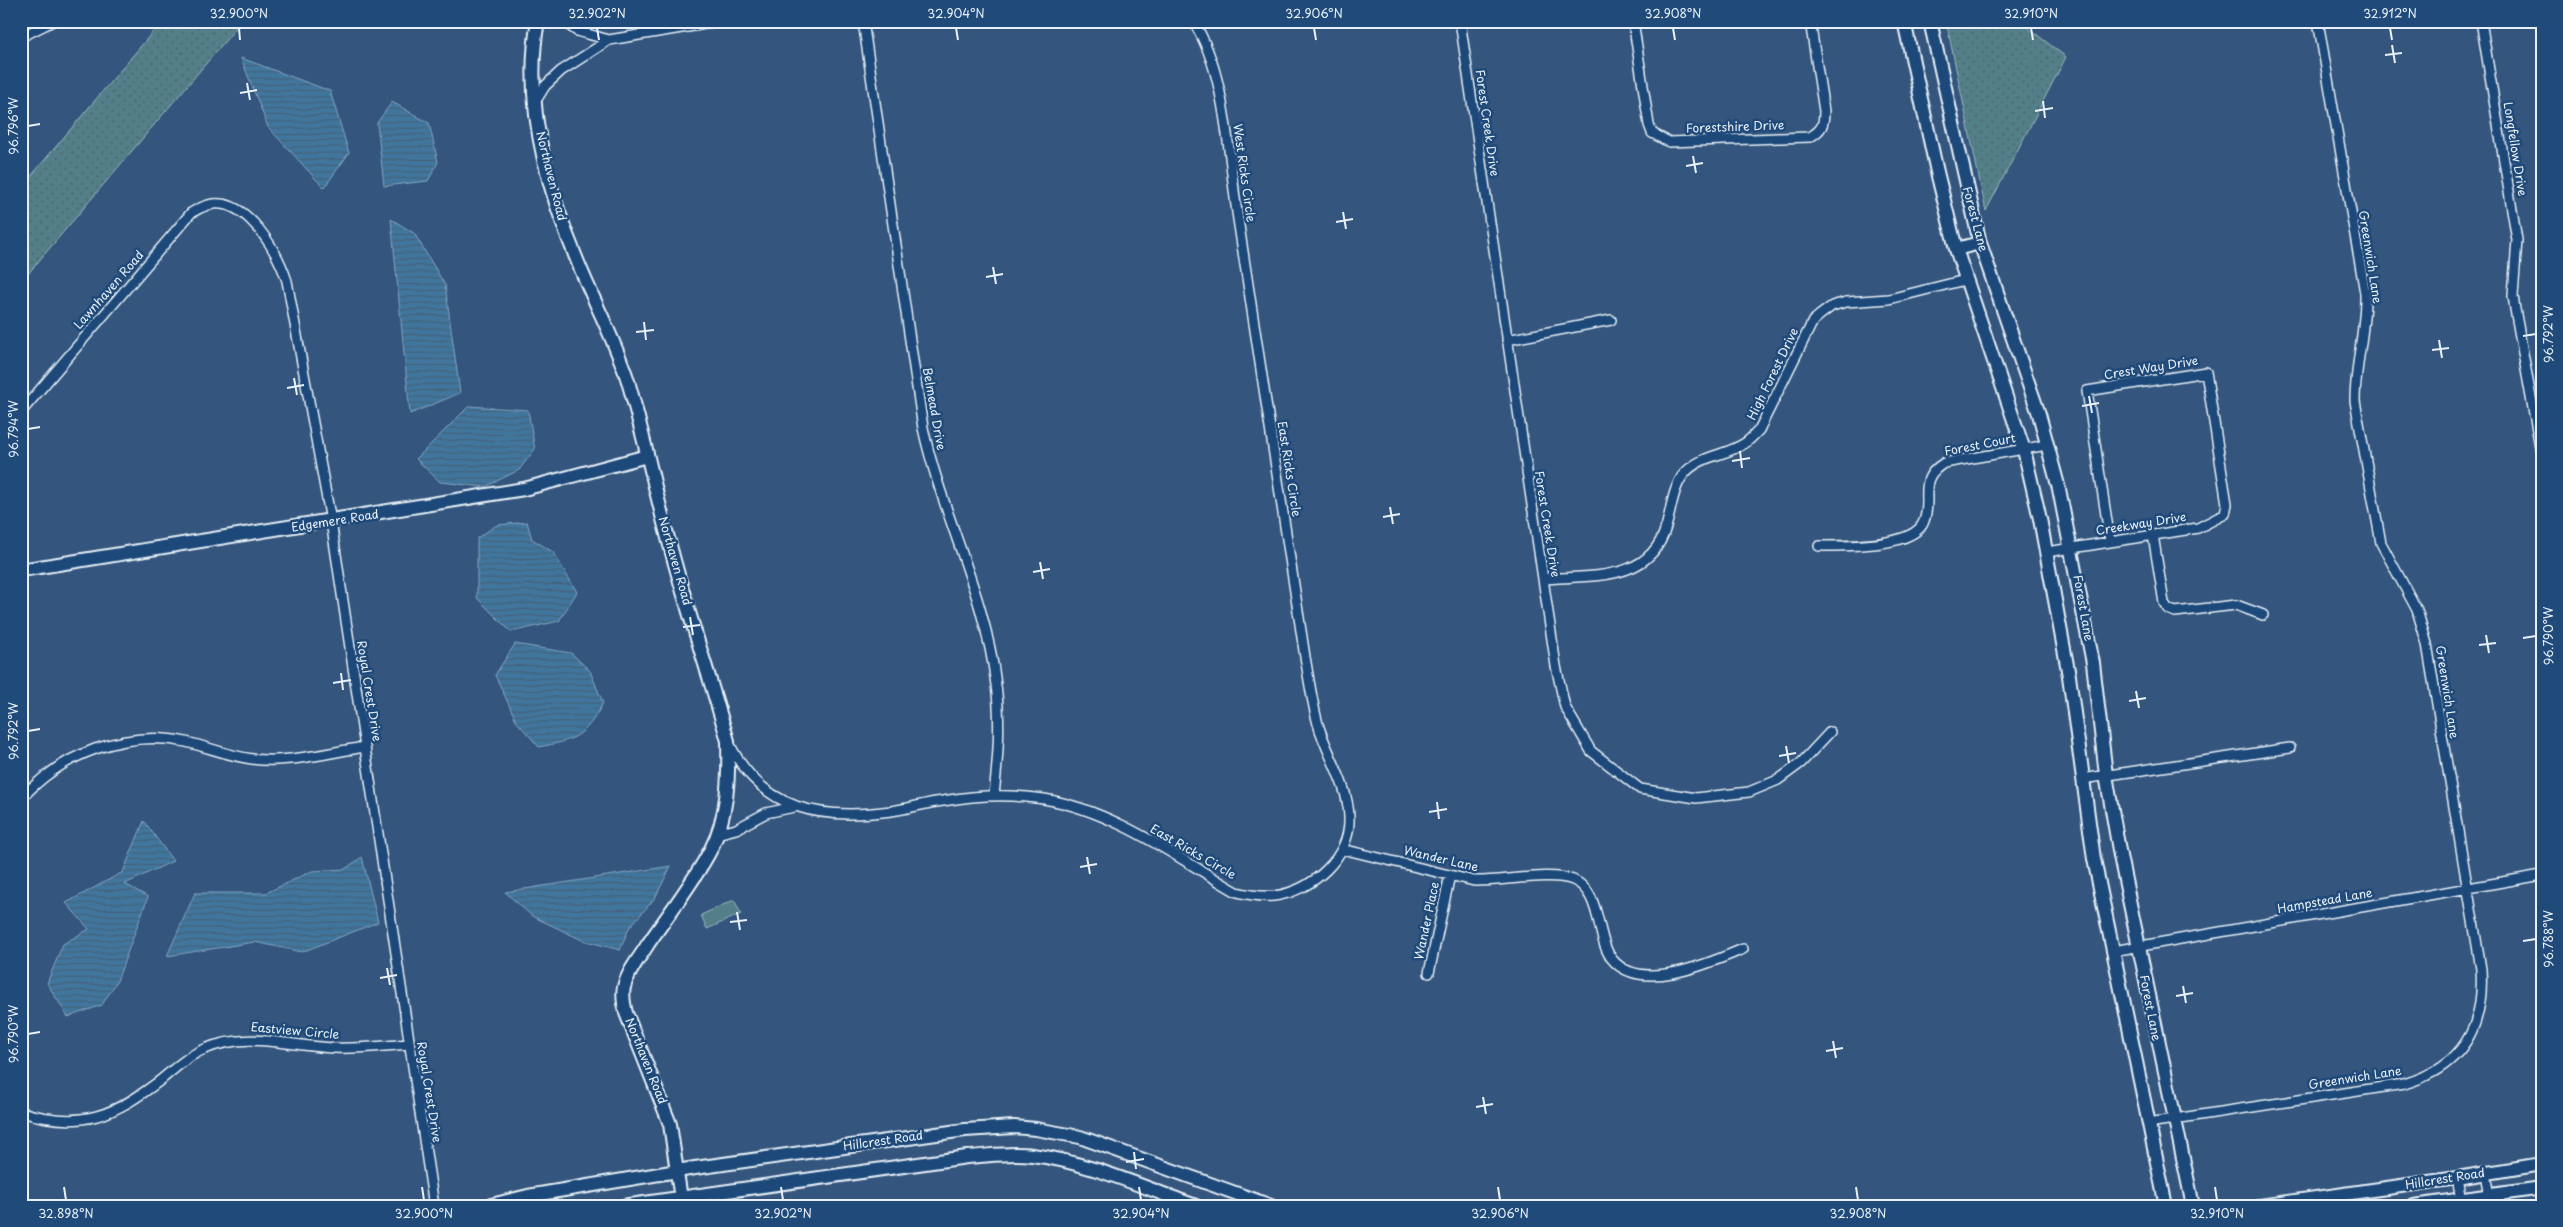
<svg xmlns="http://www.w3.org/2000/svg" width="2563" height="1227" viewBox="0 0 2563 1227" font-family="'Playpen Sans',sans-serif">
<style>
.grass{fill:url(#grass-dots);stroke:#9db8c0}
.pitch{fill:#527f88;stroke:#9db8c0}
.water{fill:url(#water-rules);stroke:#84a7c2}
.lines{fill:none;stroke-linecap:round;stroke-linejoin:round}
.street-casing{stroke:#e8f1f8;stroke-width:12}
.secondary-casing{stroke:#e8f1f8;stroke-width:16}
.street{stroke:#1f4a7a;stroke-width:9}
.secondary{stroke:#1f4a7a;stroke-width:12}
.ticks{fill:none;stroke:#e8f1f8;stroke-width:2}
.labels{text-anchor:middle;stroke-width:5;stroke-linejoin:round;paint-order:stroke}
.street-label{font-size:12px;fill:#e8f1f8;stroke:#1f4a7a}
.neatline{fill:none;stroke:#e8f1f8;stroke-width:2}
.ticks-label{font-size:12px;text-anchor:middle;fill:#e8f1f8}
</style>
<defs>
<pattern id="grass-dots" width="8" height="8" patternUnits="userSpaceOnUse" patternTransform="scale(1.25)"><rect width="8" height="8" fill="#527f88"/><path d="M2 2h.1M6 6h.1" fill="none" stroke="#4d666c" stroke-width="1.8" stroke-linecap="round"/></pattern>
<pattern id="water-rules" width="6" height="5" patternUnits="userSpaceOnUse" patternTransform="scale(1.25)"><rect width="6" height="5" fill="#41769e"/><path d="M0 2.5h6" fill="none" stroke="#445f74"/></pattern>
</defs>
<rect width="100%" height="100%" fill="#34557d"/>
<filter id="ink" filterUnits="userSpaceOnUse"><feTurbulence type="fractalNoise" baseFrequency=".02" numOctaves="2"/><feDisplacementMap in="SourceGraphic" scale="10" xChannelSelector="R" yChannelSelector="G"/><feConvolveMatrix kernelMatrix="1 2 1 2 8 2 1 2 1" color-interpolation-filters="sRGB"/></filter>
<g filter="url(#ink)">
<path class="grass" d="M162,21H242L21,282V188Z
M1946,21H2019L2066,57L1986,211Z"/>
<path class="pitch" d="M734,900L741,914L707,929L701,915Z"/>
<path class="water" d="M241,58L330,91L349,153L324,188L268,127Z
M392,102L429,123L438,162L428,181L384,186L377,123Z
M391,219L414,233L445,285L460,393L410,414Z
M469,406L528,410L535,449L519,470L485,487L440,482L416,459Z
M527,522L532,539L553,552L577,592L559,621L511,632L477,598V538L497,525Z
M515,644L571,653L590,671L603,703C585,737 575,740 539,747L517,722L495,675Z
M144,821L173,861L125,884L148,897L117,981L102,1005L68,1017L47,983L63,944L89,929L66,903L123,872Z
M362,857L378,922L302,952L255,942L167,956L195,893H266L312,871L345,869Z
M671,866L655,898L629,928L620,950L582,940L532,916L505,892Z"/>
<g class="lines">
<g class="street-casing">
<path id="street" d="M563,21L577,31L609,40
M863,21L923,428C942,515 986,596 996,685C1001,722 998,758 994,795
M1460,21L1556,666L1565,707L1591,751L1640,789L1696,798L1749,792L1778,780L1801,763L1830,732
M1633,21L1649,125L1652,133L1669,142L1810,137C1822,130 1824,125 1824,111L1810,21
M2481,21L2517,240L2513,296L2515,309L2542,458
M21,37L53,21
M535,102L545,86L561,71L609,40L724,21
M1507,340L1611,320
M21,412L191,213C198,209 204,205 213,204C248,199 278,253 287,281L331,521L434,1206
M2153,535L2164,603L2168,609L2175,612L2236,605L2263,615
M1819,546C1843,546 1915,548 1924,521C1933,497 1916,480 1944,463L2047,445
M2047,552L2198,528L2225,514L2227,504L2206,372L2087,391L2110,541
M1543,579C1590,575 1650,583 1666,527C1671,511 1673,487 1684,474C1700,455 1726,456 1745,443C1750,440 1755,434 1759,430L1813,321L1820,315L1832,306L1846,302L1889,299L1965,280
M730,745C764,812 822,820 891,811C908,809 925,803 943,801C976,795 1011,794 1044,799C1115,811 1176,857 1237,892C1249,895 1262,897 1274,896C1312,891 1351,857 1349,817C1348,784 1327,755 1318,724C1312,702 1309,679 1305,657C1283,511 1261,365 1238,219C1228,158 1227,73 1193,21
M2082,779L2290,748
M21,799C61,754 126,729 186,742C208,747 229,756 252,759C288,764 330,752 365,747
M717,834L736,829L766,813L794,807
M1342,849L1474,881C1501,882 1551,871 1573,880C1590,887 1595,906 1599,923C1602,935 1604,949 1612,959C1640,994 1710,963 1743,949
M2113,951L2542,875
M1429,973L1450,875
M21,1112C82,1130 114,1116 162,1079C175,1068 189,1055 205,1049C248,1031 289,1046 333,1048C358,1049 384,1046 409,1044
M2148,1123L2404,1084C2462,1067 2485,1028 2481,969L2427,644L2417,610L2381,543L2355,401C2355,364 2366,330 2365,293L2318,21
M2486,1174L2492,1206
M2457,1178L2462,1206"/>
</g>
<g class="secondary-casing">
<path id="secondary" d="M538,21C523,101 546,186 577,260C593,300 613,336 627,378C644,434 655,493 671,549C688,614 710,677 728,741C729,777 728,816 711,849C694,882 669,913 648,944C640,957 628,971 624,987C622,996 624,1005 626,1013L670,1124L682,1206
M1904,21L1937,172L1956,249L2024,450L2040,519L2069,676L2094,859L2166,1206
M1930,21L1980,243L2039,414L2059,489L2093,663L2106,775L2120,856L2193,1206
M1956,249L1980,243
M21,570L524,489L647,456
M487,1206L528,1196L695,1168L965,1130L1014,1127L1036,1129L1080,1137L1271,1206
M623,1206L967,1157C988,1156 1011,1152 1032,1155C1085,1161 1145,1188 1196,1206
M2260,1206L2457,1178L2542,1164
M2414,1206L2542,1188"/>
</g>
<use href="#street" class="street"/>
<use href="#secondary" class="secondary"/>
</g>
</g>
<path class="ticks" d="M239,28L240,40M597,28L599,40M956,28L958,40M1314,28L1316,40M1673,28L1675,40M2031,28L2033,40M2390,28L2392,40M2392,45L2395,63M2385,55L2402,53M247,83L250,100M240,93L257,90M2043,101L2045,118M2035,111L2053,108M28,126L40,124M1693,156L1696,173M1686,166L1703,163M1343,212L1346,229M1336,222L1353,219M993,267L996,284M986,277L1003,274M644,322L646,340M636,332L654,330M2523,336L2536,334M2439,340L2442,358M2432,350L2449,348M294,378L297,395M287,388L304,385M2089,396L2092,413M2082,406L2099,403M28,429L40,427M1740,451L1742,468M1732,461L1750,458M1390,507L1393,524M1383,517L1400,514M1040,562L1043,579M1033,572L1050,569M690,617L693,635M683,627L700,625M2486,635L2489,653M2523,638L2536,636M2479,645L2496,643M341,673L343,690M333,683L351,680M2136,691L2139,708M2129,701L2146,698M28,731L40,729M1786,746L1789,763M1779,756L1796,753M1437,802L1439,819M1429,812L1447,809M1087,857L1090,874M1080,867L1097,864M737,912L740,930M730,922L747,920M2523,941L2536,939M387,968L390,985M380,978L397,975M2183,986L2186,1003M2176,996L2193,993M28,1034L40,1032M1833,1041L1836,1058M1826,1051L1843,1048M1483,1097L1486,1114M1476,1107L1493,1104M1134,1152L1136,1169M1126,1162L1144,1159M64,1187L66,1200M422,1187L424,1200M781,1187L783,1200M1139,1187L1141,1200M1498,1187L1500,1200M1856,1187L1858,1200M2215,1187L2217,1200"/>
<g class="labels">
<g class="street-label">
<text transform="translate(1487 123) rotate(82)" y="4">Forest Creek Drive</text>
<text transform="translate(1735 127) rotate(-2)" y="4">Forestshire Drive</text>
<text transform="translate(2515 149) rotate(81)" y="4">Longfellow Drive</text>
<text transform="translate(1244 173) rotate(82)" y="4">West Ricks Circle</text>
<text transform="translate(551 176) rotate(76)" y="4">Northaven Road</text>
<text transform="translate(1975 219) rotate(75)" y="4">Forest Lane</text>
<text transform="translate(2370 257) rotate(81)" y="4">Greenwich Lane</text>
<text transform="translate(109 290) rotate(-49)" y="4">Lawnhaven Road</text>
<text transform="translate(2151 368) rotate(-9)" y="4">Crest Way Drive</text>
<text transform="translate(1773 374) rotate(-64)" y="4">High Forest Drive</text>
<text transform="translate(934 409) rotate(80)" y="4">Belmead Drive</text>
<text transform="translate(1980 445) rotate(-11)" y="4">Forest Court</text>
<text transform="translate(1289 469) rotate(81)" y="4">East Ricks Circle</text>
<text transform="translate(335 521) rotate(-9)" y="4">Edgemere Road</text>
<text transform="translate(1547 524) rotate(81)" y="4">Forest Creek Drive</text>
<text transform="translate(2141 524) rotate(-9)" y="4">Creekway Drive</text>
<text transform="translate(675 561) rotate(74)" y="4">Northaven Road</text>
<text transform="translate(2083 608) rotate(80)" y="4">Forest Lane</text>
<text transform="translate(369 691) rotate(81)" y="4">Royal Crest Drive</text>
<text transform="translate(2447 692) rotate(81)" y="4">Greenwich Lane</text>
<text transform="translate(1193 852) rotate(30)" y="4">East Ricks Circle</text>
<text transform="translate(1441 859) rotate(13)" y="4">Wander Lane</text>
<text transform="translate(2325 901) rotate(-10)" y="4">Hampstead Lane</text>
<text transform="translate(1427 921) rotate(-78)" y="4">Wander Place</text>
<text transform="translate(2150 1008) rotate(79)" y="4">Forest Lane</text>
<text transform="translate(295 1031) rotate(5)" y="4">Eastview Circle</text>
<text transform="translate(646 1061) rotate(68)" y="4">Northaven Road</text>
<text transform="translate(2355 1078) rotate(-9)" y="4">Greenwich Lane</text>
<text transform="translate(429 1092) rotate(81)" y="4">Royal Crest Drive</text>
<text transform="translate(883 1141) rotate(-8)" y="4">Hillcrest Road</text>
<text transform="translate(2445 1179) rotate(-9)" y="4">Hillcrest Road</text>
</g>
</g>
<rect width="2563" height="1227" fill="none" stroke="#1f4a7a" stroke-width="55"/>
<rect x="28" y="28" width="2508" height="1172" class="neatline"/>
<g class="ticks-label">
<text x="239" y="18">32.900°N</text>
<text x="597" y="18">32.902°N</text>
<text x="956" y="18">32.904°N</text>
<text x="1314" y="18">32.906°N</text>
<text x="1673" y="18">32.908°N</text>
<text x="2031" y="18">32.910°N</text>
<text x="2390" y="18">32.912°N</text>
<text transform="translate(14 126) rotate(-90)" y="4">96.796°W</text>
<text transform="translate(2549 334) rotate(-90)" y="4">96.792°W</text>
<text transform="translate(14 429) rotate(-90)" y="4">96.794°W</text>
<text transform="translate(2549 636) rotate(-90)" y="4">96.790°W</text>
<text transform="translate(14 731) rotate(-90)" y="4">96.792°W</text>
<text transform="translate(2549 939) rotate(-90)" y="4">96.788°W</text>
<text transform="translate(14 1034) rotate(-90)" y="4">96.790°W</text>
<text x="66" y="1218">32.898°N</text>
<text x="424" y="1218">32.900°N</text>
<text x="783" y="1218">32.902°N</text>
<text x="1141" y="1218">32.904°N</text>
<text x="1500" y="1218">32.906°N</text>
<text x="1858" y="1218">32.908°N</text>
<text x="2217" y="1218">32.910°N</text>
</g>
</svg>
